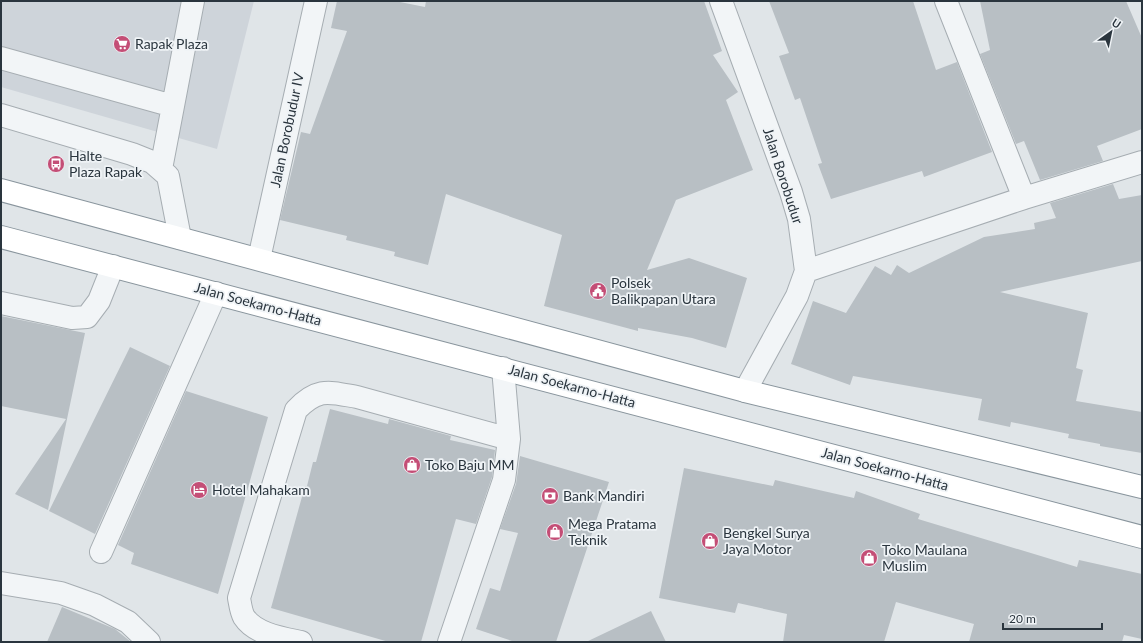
<svg xmlns="http://www.w3.org/2000/svg" width="1143" height="643" viewBox="0 0 1143 643" font-family="Lato,sans-serif">
<style>
.built{fill:#ced4da}
.building{fill:#b8bfc4}
.lines{fill:none;stroke-linecap:round;stroke-linejoin:round}
.minor-casing{stroke:#a6adb2;stroke-width:24}
.highway-casing{stroke:#89959d;stroke-width:24}
.minor{stroke:#f2f5f7;stroke-width:22}
.highway{stroke:#fff;stroke-width:22}
.labels{text-anchor:middle;stroke-width:3.5;stroke-linejoin:round;paint-order:stroke}
.poi-label{font-size:14px;fill:#2a353e;stroke:#eff3f6;text-anchor:start}
.street-label{font-size:14px;fill:#2a353e;stroke:#eff3f6}
</style>
<rect width="100%" height="100%" fill="#e0e5e8"/>
<path class="built" d="M1,1H254L217,149L1,87Z"/>
<path class="building" d="M337,1H395L425,7L426,1H704L722,51L713,55L738,92L726,100L753,170L676,200L647,270L689,258L747,278L726,348L692,338L638,328V331L544,306L562,235L446,194L428,265L394,256L395,252L346,240L347,236L280,220L301,132L310,134L347,31L331,28Z
M769,1H913L936,70L957,62L992,152L924,177L922,171L831,199L818,164L822,163L800,98L795,100L779,56L789,53Z
M980,1H1126L1142,38V129L1097,146L1103,161L1040,180L1024,141L1016,144L980,54L990,50Z
M1113,184L1119,199L1142,195V261L1000,292L1088,313L1076,368L1083,370L1076,401L1142,412V453L1100,446V444L1068,438L1069,434L1011,422L1010,427L978,420L982,399L853,376L850,385L791,364L813,301L846,313L875,266L891,275L897,265L909,273L984,237L1035,229L1034,223L1056,218L1050,203Z
M1,316L85,333L48,510L15,494L66,419L1,406Z
M130,347L170,366L95,534L49,511Z
M186,391L268,417L218,594L131,564L134,553L118,545Z
M330,409L388,424L389,419L451,436L450,440L495,450L492,477L476,524L456,519L421,642H389L271,608L305,486H307L313,462H316Z
M520,456L609,482L556,642H515L476,629L490,588L500,591L518,533L500,529L516,484Z
M684,468L773,486L775,480L854,498L856,491L920,514L918,519L1077,567L1079,560L1142,574V639L1124,635L1122,642H969L974,624L896,602L884,642H783L787,614L738,603L735,613L659,598Z
M62,607L115,629L131,642H47Z
M651,611L666,642H586Z"/>
<g class="lines">
<g class="minor-casing">
<path id="minor" d="M721,1L791,192L799,219L806,271L797,296L745,391
M946,1L1024,198
M1,58L173,106
M1,115L132,154L152,162L168,176L180,238
M161,169L193,1
M259,259L316,1
M806,271L1024,198L1142,162
M1,303L72,318L87,317L99,301L113,266
M101,552L216,293
M1,583L61,593L95,605L128,622L149,642
M301,642C282,638 255,634 244,617C241,612 240,603 239,598L296,410C318,387 329,392 357,397L509,439
M449,642L504,480L509,439L503,368"/>
</g>
<g class="highway-casing">
<path id="highway" d="M1,190L745,391L1142,487
M1,237L1142,537"/>
</g>
<use href="#minor" class="minor"/>
<use href="#highway" class="highway"/>
</g>
<defs>
<g id="supermarket-disc" transform="scale(0.9)"><circle r="9.5" fill="#c44e76" stroke="#eff3f6"/><path d="M-6-5.5h2.5l.6 2H6L4.5 2H-2.5L-4.4-4H-6ZM-1.5 3.2a1.3 1.3 0 1 0 .1 0ZM3 3.2a1.3 1.3 0 1 0 .1 0Z" fill="#fff"/></g>
<g id="bus-disc" transform="scale(0.9)"><circle r="9.5" fill="#c44e76" stroke="#eff3f6"/><path d="M-5-6H5V4H4V6H2V4H-2V6H-4V4H-5ZM-3.5-4V0h7V-4ZM-3.5 1.2v1.5H-2V1.2ZM2 1.2v1.5H3.5V1.2Z" fill="#fff"/></g>
<g id="civic-disc" transform="scale(0.9)"><circle r="9.5" fill="#c44e76" stroke="#eff3f6"/><path d="M-.6-6.5H3V-4.5H.6V-3L4-1V1h2V6H-6V1h2V-1L-.6-3ZM-1.2 2.5V6h2.4V2.5Z" fill="#fff"/></g>
<g id="shop-disc" transform="scale(0.9)"><circle r="9.5" fill="#c44e76" stroke="#eff3f6"/><path d="M-5-2.5h2.3a2.7 3.5 0 0 1 5.4 0H5L5.5 6h-11ZM-1.5-2.5h3a1.5 2.3 0 0 0-3 0Z" fill="#fff"/></g>
<g id="hotel-disc" transform="scale(0.9)"><circle r="9.5" fill="#c44e76" stroke="#eff3f6"/><path d="M-6-4.5h1.5V1H6V5H4.5V3h-9V5H-6ZM-4 0a1.8 1.8 0 1 1 3.6 0ZM.5 0V-2.5h3Q6-2.5 6 0Z" fill="#fff"/></g>
<g id="bank-disc" transform="scale(0.9)"><circle r="9.5" fill="#c44e76" stroke="#eff3f6"/><path d="M-6-4H6V4H-6ZM0-2.3a2.3 2.3 0 1 0 0 4.6a2.3 2.3 0 1 0 0-4.6Z" fill="#fff"/></g>
</defs>
<g fill-rule="evenodd">
<use href="#supermarket-disc" x="122" y="44"/>
<use href="#bus-disc" x="56" y="164"/>
<use href="#civic-disc" x="598" y="291"/>
<use href="#shop-disc" x="412" y="465"/>
<use href="#hotel-disc" x="199" y="490"/>
<use href="#bank-disc" x="550" y="496"/>
<use href="#shop-disc" x="555" y="532"/>
<use href="#shop-disc" x="710" y="541"/>
<use href="#shop-disc" x="869" y="558"/>
</g>
<g class="labels">
<g class="poi-label">
<text x="135" y="49">Rapak Plaza</text>
<text x="69" y="161">Halte<tspan x="69" dy="16">Plaza Rapak</tspan></text>
<text x="611" y="288">Polsek<tspan x="611" dy="16">Balikpapan Utara</tspan></text>
<text x="425" y="470">Toko Baju MM</text>
<text x="212" y="495">Hotel Mahakam</text>
<text x="563" y="501">Bank Mandiri</text>
<text x="568" y="529">Mega Pratama<tspan x="568" dy="16">Teknik</tspan></text>
<text x="723" y="538">Bengkel Surya<tspan x="723" dy="16">Jaya Motor</tspan></text>
<text x="882" y="555">Toko Maulana<tspan x="882" dy="16">Muslim</tspan></text>
</g>
<g class="street-label">
<text transform="translate(287 130) rotate(-78)" y="5">Jalan Borobudur IV</text>
<text transform="translate(783 176) rotate(72)" y="5">Jalan Borobudur</text>
<text transform="translate(258 304) rotate(15)" y="5">Jalan Soekarno-Hatta</text>
<text transform="translate(572 386) rotate(15)" y="5">Jalan Soekarno-Hatta</text>
<text transform="translate(885 469) rotate(15)" y="5">Jalan Soekarno-Hatta</text>
</g>
</g>
<rect width="1143" height="643" fill="none" stroke="#2a353e" stroke-width="4"/>
<g transform="translate(1111 32) rotate(33)" stroke="#eff3f6" stroke-width="3" paint-order="stroke">
<path d="M0-3L7 15L0 10L-7 15Z" fill="#2a353e"/>
<text y="-6" font-size="11" font-weight="bold" text-anchor="middle" fill="#2a353e">U</text>
</g>
<path d="M1003 623v6h99v-6" fill="none" stroke="#2a353e" stroke-width="2"/>
<text x="1009" y="623" font-size="12" fill="#2a353e" stroke="#eff3f6" stroke-width="3" paint-order="stroke">20 m</text>
</svg>
